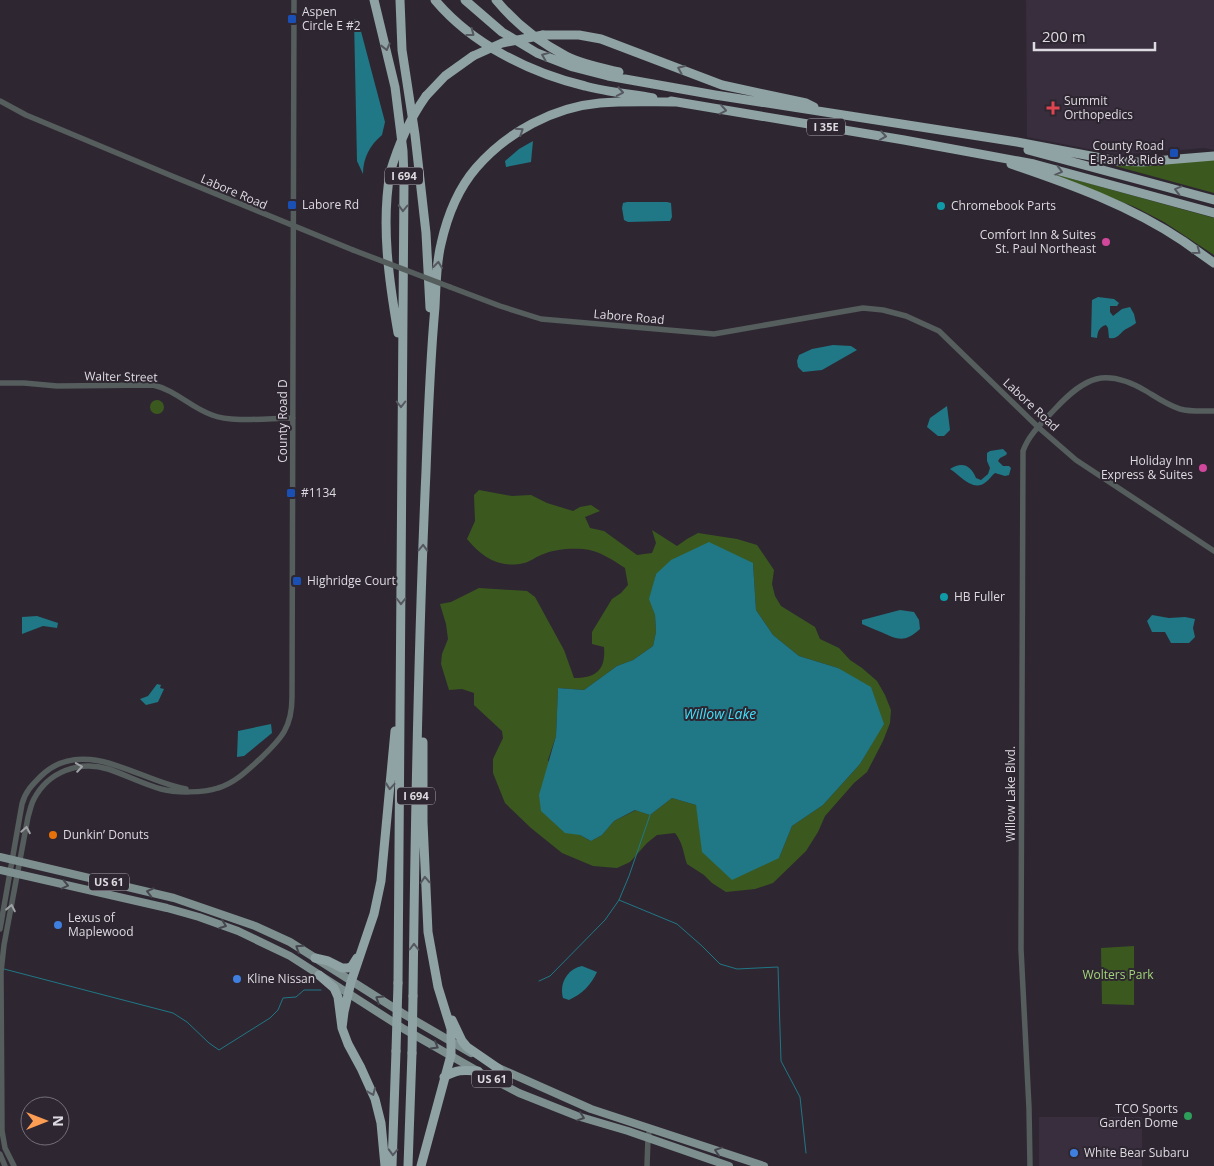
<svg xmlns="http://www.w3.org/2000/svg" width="1214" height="1166" viewBox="0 0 1214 1166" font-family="'Open Sans',sans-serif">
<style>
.built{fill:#382e3e}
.green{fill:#3b591e;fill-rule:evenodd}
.water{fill:#207785}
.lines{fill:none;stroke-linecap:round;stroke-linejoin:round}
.stream{stroke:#207785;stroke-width:1}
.minor{stroke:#555d5d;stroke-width:5.5}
.major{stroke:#7e8f90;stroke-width:8}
.highway{stroke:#8fa2a4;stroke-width:9}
.minor-bridge{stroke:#555d5d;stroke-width:5.5}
.highway-bridge{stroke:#8fa2a4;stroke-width:9}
.oneway{stroke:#555860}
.oneway2{stroke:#a0a2a6}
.oneway3{stroke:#46464e}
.transit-dot{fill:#1a4fb4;stroke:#2e2732;stroke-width:2}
.health-dot{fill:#e0444e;stroke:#2e2732;stroke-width:2}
.culture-dot{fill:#0f9aa8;stroke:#2e2732;stroke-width:2}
.hotel-dot{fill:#d1479c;stroke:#2e2732;stroke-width:2}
.food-dot{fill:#e8710a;stroke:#2e2732;stroke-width:2}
.shop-dot{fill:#3f7fe0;stroke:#2e2732;stroke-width:2}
.leisure-dot{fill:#2e9e5b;stroke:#2e2732;stroke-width:2}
.labels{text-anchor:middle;stroke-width:4;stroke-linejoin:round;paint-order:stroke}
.shield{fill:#2e2732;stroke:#a9a4ac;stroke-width:1}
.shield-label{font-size:11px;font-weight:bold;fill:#dedae1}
.poi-label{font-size:12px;fill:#dedae1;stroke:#2e2732;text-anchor:start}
.street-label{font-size:12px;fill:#dedae1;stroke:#2e2732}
.park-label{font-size:12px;fill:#a2d478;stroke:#2e2732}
.water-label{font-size:14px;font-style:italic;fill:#3fe1fa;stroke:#2e2732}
</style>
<rect width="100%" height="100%" fill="#2e2732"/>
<path class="built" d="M1026,0H1214V150L1204,148L1119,155L1027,137Z
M1039,1117H1142V1166H1039Z"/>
<path class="green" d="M1214,160V193L1097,161Z
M1051,173L1214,218V255L1164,222L1135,207L1051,175Z
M150 407a7 7 0 1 1 14 0a7 7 0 1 1-14 0Z
M479,490L512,496L531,495L547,503L573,511L580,507L591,505L600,511L585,517L590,528L604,531L637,555L652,553L656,543L652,530L677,546L687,539L698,533L737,539L757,545L774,570L772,584L775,596L781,606L815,627L820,639L839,648L850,660L862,668L877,681L885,695L891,710L890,723L883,741L867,772L854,783L825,816L818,832L806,851L773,883L755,889L726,892L712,883L704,875L687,864C683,852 683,843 675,833L657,835L647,843L630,862L617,868L593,866L562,853L531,828L505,803L493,773V759L503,738L502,731L474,705V693L462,689L449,690L441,664L442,654L448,639L446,624L440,604L451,602L479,588L527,591L535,597L564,650L574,678C596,678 606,670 604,647L592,644V632L612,599L621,593L628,585L625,568C613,560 598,550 583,549C570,548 554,549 541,555C535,557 530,562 524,563C499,569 482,557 467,539L475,521L474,495ZM753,563L756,610L773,635L799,656L838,668L883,724L860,764L823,805L792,826L779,858L699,815L696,805L672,798L650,815L636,810L614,821L602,835L591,841L580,835L548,760L556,736L558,688L584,690L617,666L633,660L653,646L656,632L655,615L650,599L656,574Z
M1134,946V1005L1102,1004L1101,948Z"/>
<path class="water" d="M354,19L358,20L385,122L382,135C370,145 363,158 363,174L357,161Z
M533,141L531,162L506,167L505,161L519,149Z
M627,202H667L671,203L672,217L670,221H666L628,222L624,220L622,208L623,203Z
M1098,297L1114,299L1119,303L1117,306H1110V312L1113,316L1122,309L1130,307L1134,314L1136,323C1134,325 1131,326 1128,328C1120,331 1119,340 1109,338L1108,328L1106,325C1099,327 1098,331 1097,338L1091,337L1092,300Z
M833,345L851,346L857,350L822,370L803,372L798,367L797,361L799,355L812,349Z
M947,406L950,430L944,436H938L927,427L930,418Z
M1003,449L1007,453L1006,455L1000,458L998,461L1003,466H1009L1011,468L1009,475L1005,476L995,473C991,476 990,479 986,482C973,493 960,475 950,469C962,461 971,465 976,478L981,480L988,474L990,468L987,461V453L990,451Z
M709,542L753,563L756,610L773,635L799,656L838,668L871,687L884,724L860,764L823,805L792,826L779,858L732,880L702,852L696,805L672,798L650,815L635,810L614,821L602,835L591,841L580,835L565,833L541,811L539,795L556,736L558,688L584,690L617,666L633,660L653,646L656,632L655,615L649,599L656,574L671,560Z
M900,610L914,612L919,620L920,629C904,643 899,640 881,632C874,629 868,627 862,624V620Z
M1152,615L1169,618L1185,617L1195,619L1193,628L1195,637L1189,643H1171L1165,632H1152L1147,621Z
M37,616L58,623L57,628L43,626L22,634V617Z
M157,684L161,685L160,688L164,689L158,702L146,705L140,699L148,696Z
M271,724L272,733L244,756L237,757L238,731Z
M582,966L597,972C591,985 582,994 569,1000L563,998C559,984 567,969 582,966Z"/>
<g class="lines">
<path class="stream" d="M619,900L677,924L702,946L720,964L737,969L778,967L781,1061L800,1097L806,1153
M4,969L173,1013L187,1022L209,1043L219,1050L270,1018L278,1010L283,998L296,997L304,990H321
M539,981L550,976L605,920L619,900L629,876L650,815"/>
<path class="minor" d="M0,101L26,115L172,176L353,250
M450,287L500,306L541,319L714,334L863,308L883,310L906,316L939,331L1038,427L1076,460L1214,551
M0,383H24L57,386L153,385C176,390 191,408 212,415C232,423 270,418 293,418
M0,929L22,804C25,792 32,785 41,776C83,735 140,781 186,789
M0,1154L5,1166
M14,1166L5,1148L2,1131L1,972L4,945L28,817C30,811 31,804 34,799C48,772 79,760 108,769C126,775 143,784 161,789C176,793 203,793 218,788C235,783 248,770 261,758C282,738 292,727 292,697L294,0
M647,1166L648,1138L650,1128
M1030,1166L1029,1108L1021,949L1023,451C1029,434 1043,422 1055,409C1085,377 1105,367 1146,391C1156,397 1167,405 1180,409C1191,412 1203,411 1214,411"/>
<path class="major" d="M0,857L174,898L255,926L290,942L402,1013L471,1053
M0,870L167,908L199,917L238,931L290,956L404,1029L481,1073L519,1093L577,1116L628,1131L729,1166
M494,1066L591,1109L764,1166"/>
<path class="highway" d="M374,0L395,87L403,151L404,181L398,983
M400,0L402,50L415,135L426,233L430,308
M435,0C472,44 530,73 585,86C607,92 631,94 653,98
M465,0L502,32L537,53L573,67L608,76L715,95L1017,142L1117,161L1142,162L1214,156
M496,0C515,23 539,42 566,56C582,64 602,68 619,72
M543,35H579L601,39L722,85L806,103L814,107
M426,96L445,76L473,56
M671,101L904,140L1034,164L1214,213
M1028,150L1214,200
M1011,164C1070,184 1131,206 1183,241C1193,248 1204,256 1214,263
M390,173C381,225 389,281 398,333
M315,958L328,961L342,968H348L352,966L357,958
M319,975L334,988L338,997L342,1028L348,1044L361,1068L375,1099L381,1123L385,1166
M413,996C415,821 418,646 426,471C428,417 430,362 435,307C436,287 436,264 441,244C447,217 458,189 476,168C507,132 554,107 600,103C625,101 650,102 675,102
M452,1020L462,1041L467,1047L499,1069
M342,1028L344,1012L351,982L374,914L381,881L395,731
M444,1077C458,1069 463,1070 478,1071
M392,1166L396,1051
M408,1166L412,1053
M421,1166L451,1055V1029L438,987L428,932L423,822V742"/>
<path class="minor-bridge" d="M353,250L450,287"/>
<path class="highway-bridge" d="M473,56L502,43L543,35
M390,173C398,145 409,120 426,96
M396,1051L398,983
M412,1053L413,996"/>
</g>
<defs><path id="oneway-chevron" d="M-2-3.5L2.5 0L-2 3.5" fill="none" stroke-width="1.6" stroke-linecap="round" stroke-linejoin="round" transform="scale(1.25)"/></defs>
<g class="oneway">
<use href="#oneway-chevron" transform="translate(471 33) rotate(37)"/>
<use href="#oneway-chevron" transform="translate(386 47) rotate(76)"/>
<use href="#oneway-chevron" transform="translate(545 56) rotate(-158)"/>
<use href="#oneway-chevron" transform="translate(681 69) rotate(-157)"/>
<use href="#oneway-chevron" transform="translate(620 92) rotate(10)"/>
<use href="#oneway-chevron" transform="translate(723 110) rotate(10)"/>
<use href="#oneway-chevron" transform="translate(520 131) rotate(-33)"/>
<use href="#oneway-chevron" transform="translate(883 136) rotate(9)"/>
<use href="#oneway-chevron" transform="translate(1059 171) rotate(15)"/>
<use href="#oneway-chevron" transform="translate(1178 190) rotate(-165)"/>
<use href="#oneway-chevron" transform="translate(403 208) rotate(92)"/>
<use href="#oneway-chevron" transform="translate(1197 251) rotate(36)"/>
<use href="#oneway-chevron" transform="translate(438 265) rotate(-84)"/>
<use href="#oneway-chevron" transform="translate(401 404) rotate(90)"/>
<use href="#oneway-chevron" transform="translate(423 548) rotate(-88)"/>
<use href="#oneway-chevron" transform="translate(401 601) rotate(90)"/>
<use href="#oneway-chevron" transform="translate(390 786) rotate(95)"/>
<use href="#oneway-chevron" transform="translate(425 880) rotate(-93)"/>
<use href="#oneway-chevron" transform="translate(414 947) rotate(-90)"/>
<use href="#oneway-chevron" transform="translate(372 1092) rotate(67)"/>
<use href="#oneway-chevron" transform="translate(393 1152) rotate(92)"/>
</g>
<g class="oneway2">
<use href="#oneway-chevron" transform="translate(79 767) rotate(-9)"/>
<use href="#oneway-chevron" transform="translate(26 830) rotate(-80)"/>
<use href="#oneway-chevron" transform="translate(11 908) rotate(-79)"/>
</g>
<g class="oneway3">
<use href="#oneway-chevron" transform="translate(65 885) rotate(13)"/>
<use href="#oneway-chevron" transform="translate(150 892) rotate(-166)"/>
<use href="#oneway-chevron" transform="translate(223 925) rotate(20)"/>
<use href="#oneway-chevron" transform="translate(299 948) rotate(-147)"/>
<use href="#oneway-chevron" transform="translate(379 999) rotate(-148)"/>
<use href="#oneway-chevron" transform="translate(435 1046) rotate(30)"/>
<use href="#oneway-chevron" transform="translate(581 1117) rotate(19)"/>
<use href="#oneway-chevron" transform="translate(718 1151) rotate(-162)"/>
</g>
<g class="transit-dot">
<rect x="287" y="14" width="10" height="10" rx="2.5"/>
<rect x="1169" y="148" width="10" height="10" rx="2.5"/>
<rect x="287" y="200" width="10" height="10" rx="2.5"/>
<rect x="286" y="488" width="10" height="10" rx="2.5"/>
<rect x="292" y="576" width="10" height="10" rx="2.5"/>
</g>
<path class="health-dot" d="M1050.5 100.5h5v5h5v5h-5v5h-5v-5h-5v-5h5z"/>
<g class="culture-dot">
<circle cx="941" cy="206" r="5"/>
<circle cx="944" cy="597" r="5"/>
</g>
<g class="hotel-dot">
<circle cx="1106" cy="242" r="5"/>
<circle cx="1203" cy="468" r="5"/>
</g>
<circle class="food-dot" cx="53" cy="835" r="5"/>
<g class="shop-dot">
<circle cx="58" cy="925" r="5"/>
<circle cx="237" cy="979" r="5"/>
<circle cx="1074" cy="1153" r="5"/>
</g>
<circle class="leisure-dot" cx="1188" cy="1116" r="5"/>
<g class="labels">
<g class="shield">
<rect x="807" y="118.5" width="38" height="17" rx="4"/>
<rect x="385" y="167.5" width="38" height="17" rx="4"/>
<rect x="397" y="787.5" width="38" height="17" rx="4"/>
<rect x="89" y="873.5" width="40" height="17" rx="4"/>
<rect x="472" y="1070.5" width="40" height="17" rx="4"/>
</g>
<g class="shield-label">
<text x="826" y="131">I 35E</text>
<text x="404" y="180">I 694</text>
<text x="416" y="800">I 694</text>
<text x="109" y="886">US 61</text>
<text x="492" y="1083">US 61</text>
</g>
<g class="poi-label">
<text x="302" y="16">Aspen<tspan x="302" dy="14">Circle E #2</tspan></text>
<text x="1064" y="105">Summit<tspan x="1064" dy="14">Orthopedics</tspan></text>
<text x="1164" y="150" text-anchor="end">County Road<tspan x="1164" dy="14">E Park &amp; Ride</tspan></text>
<text x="302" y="209">Labore Rd</text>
<text x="951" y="210">Chromebook Parts</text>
<text x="1096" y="239" text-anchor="end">Comfort Inn &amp; Suites<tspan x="1096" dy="14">St. Paul Northeast</tspan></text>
<text x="1193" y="465" text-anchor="end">Holiday Inn<tspan x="1193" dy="14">Express &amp; Suites</tspan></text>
<text x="301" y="497">#1134</text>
<text x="307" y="585">Highridge Court</text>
<text x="954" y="601">HB Fuller</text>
<text x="63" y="839">Dunkin’ Donuts</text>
<text x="68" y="922">Lexus of<tspan x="68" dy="14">Maplewood</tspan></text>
<text x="247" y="983">Kline Nissan</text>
<text x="1178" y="1113" text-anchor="end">TCO Sports<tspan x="1178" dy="14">Garden Dome</tspan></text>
<text x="1084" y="1157">White Bear Subaru</text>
</g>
<g class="street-label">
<text transform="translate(234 192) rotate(23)" y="4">Labore Road</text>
<text transform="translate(629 317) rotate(5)" y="4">Labore Road</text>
<text transform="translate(121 377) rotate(1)" y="4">Walter Street</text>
<text transform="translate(1031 405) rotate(43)" y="4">Labore Road</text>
<text transform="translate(283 421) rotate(-90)" y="4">County Road D</text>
<text transform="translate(1011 794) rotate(-90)" y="4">Willow Lake Blvd.</text>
</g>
<g class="park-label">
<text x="1118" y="979">Wolters Park</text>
</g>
<g class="water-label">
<text x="720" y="719">Willow Lake</text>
</g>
</g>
<g transform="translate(45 1121) rotate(90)"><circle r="24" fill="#2e2732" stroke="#746f78"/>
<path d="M0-4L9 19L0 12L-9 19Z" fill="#fc9d54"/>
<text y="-8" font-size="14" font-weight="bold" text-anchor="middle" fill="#dedae1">N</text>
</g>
<path d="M1034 42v8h121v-8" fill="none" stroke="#dedae1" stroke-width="2.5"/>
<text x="1042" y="42" font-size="15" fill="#dedae1" stroke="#2e2732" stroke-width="4" paint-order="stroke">200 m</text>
</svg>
